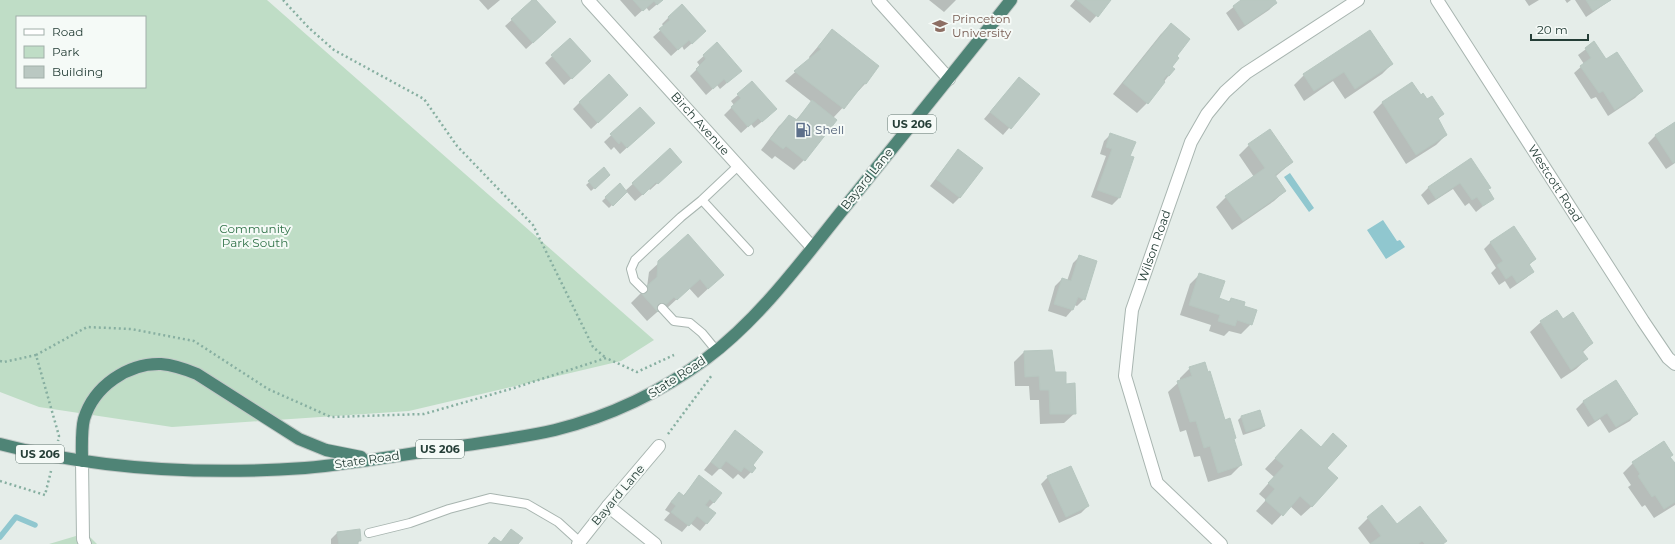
<svg xmlns="http://www.w3.org/2000/svg" width="1675" height="544" viewBox="0 0 1675 544" font-family="Montserrat,sans-serif">
<style>
.green{fill:#bfddc6;fill-rule:evenodd}
.water{fill:#90c7cf}
.shadow{fill:#0003}
.lines{fill:none;stroke-linecap:round;stroke-linejoin:round}
.stream{stroke:#90c7cf;stroke-width:5.5}
.building{fill:#bac8c2;stroke:#b7c7c0}
.service-casing{stroke:#a8b5b0;stroke-width:10}
.minor-casing{stroke:#a8b5b0;stroke-width:14}
.trunk-casing{stroke:#c2c9c7;stroke-width:14}
.path{stroke:#87afa1;stroke-width:2.5;stroke-dasharray:2 3;stroke-linecap:butt}
.service{stroke:#fff;stroke-width:8}
.minor{stroke:#fff;stroke-width:12}
.trunk{stroke:#4f8476;stroke-width:12}
.labels{text-anchor:middle;stroke-width:4;stroke-linejoin:round;paint-order:stroke}
.shield{fill:#f5faf7;stroke:#637671;stroke-width:1}
.shield-label{font-size:11px;font-weight:bold;fill:#253e37}
.education-label{font-size:12px;fill:#785e54;stroke:#f5faf7;text-anchor:start}
.street-label{font-size:12px;fill:#253e37;stroke:#f5faf7}
.service-label{font-size:12px;fill:#4e5e75;stroke:#f5faf7;text-anchor:start}
.park-label{font-size:12px;fill:#317349;stroke:#f5faf7}
</style>
<rect width="100%" height="100%" fill="#e5ede9"/>
<path class="green" d="M0,0H267L654,340L621,361L409,411L172,427L39,407L0,392ZM17,17H145V87H17Z
M86,533L97,544H49Z"/>
<path class="water" d="M1290,173L1314,208L1309,212L1284,177Z
M1383,220L1397,241L1400,240L1405,247L1386,259L1367,230Z"/>
<path class="shadow" d="M479,0H500L488,10Z
M534,0L548,29L526,49L505,26Z
M620,0H662L649,11L646,7L635,17Z
M929,0H956L944,12Z
M1075,0H1110L1090,23L1070,6Z
M1240,0H1273L1276,3L1269,10L1238,31L1226,13L1241,1Z
M1525,0H1539L1529,6Z
M1565,0H1571L1567,3Z
M1575,0H1611L1586,17Z
M669,17L698,38L684,50L682,46L671,56L653,37L664,27L662,24Z
M1171,24L1175,56L1171,67L1174,69L1147,103L1137,113L1113,94L1161,34Z
M832,30L878,66L865,84L833,118L804,160L794,170L775,156L772,159L761,150L779,126L790,116L795,121L812,102L785,81L810,59L809,57Z
M1370,31L1392,64L1382,74L1345,99L1333,81L1304,101L1294,85L1304,75Z
M570,39L583,68L564,85L545,63Z
M1594,43L1606,61L1642,91L1635,98L1608,116L1596,97L1591,99L1574,73L1584,64L1578,55Z
M717,44L734,77L720,89L717,85L706,95L690,76L700,66L697,62Z
M1013,85L1038,94L1003,135L984,119Z
M738,95L769,116L754,128L751,124L741,133L724,115L734,105L731,101Z
M1420,97L1443,114L1438,119L1446,135L1436,145L1406,164L1373,112L1383,102Z
M580,102H620L591,129L573,109Z
M640,108L646,130L620,154L614,147L611,150L604,142Z
M1675,123V163L1666,169L1648,143L1655,136Z
M1111,134L1129,157L1119,198L1112,205L1091,197L1106,156L1100,154L1104,141Z
M1249,145L1292,162L1275,177L1285,191L1274,201L1232,230L1216,207L1226,197L1254,177L1239,155Z
M670,150L674,168L650,190L649,189L635,201L626,191L609,208L602,201L620,185L625,191Z
M958,150L960,197L953,204L930,186Z
M1471,159L1493,198L1476,212L1469,203L1465,206L1453,189L1428,205L1421,195L1428,188Z
M604,169L609,175L591,191L586,185Z
M1514,227L1535,259L1528,266L1533,272L1526,278L1510,289L1505,281L1499,285L1491,273L1496,268L1484,249L1490,243Z
M688,236L712,285L698,298L689,288L666,309L664,306L647,321L631,303L647,287L649,272Z
M1080,256L1084,299L1077,306L1074,305L1072,310L1066,317L1048,311L1055,286L1062,279L1067,281L1073,263Z
M1200,274L1218,299L1228,302L1231,299L1243,307L1251,324L1241,334L1229,331L1224,336L1209,331L1211,325L1180,315L1190,284Z
M1557,312L1563,320L1592,343L1582,353L1587,359L1576,369L1561,379L1530,332L1541,322Z
M1024,352L1054,373L1065,385L1075,413L1064,423L1040,424L1039,400H1030L1029,386H1015L1014,362Z
M1190,368L1225,421L1233,439L1241,465L1231,475L1208,482L1200,456L1194,457L1186,430L1180,432L1168,392L1180,381V378Z
M1616,381L1636,414L1630,421L1609,433L1600,419L1588,427L1576,409L1583,402Z
M1241,417L1264,426L1261,429L1243,435L1238,420Z
M1301,431L1312,506L1301,516L1290,506L1272,525L1256,511L1266,500L1259,494L1274,477L1265,469Z
M735,432L752,465L755,468L744,479L738,474L733,479L720,468L712,476L704,470Z
M1670,457L1675,465V505L1654,518L1645,505L1642,507L1628,487L1631,485L1623,473L1633,463Z
M699,477L714,502L708,508L715,513L700,531L690,523L682,532L664,520L670,513L665,510L672,500L683,496Z
M1048,477L1088,506L1081,513L1059,523L1041,484Z
M1368,518L1397,525L1443,544H1370L1358,528Z
M338,532L360,540L357,544H331V539Z"/>
<g class="lines">
<path class="stream" d="M0,537L16,517L35,525"/>
</g>
<path class="building" d="M532,0H536L556,22L533,43L511,19Z
M633,0H663L657,5L654,1L643,11Z
M1077,0H1111L1098,17Z
M1241,0H1275L1277,3L1245,25L1233,6Z
M1586,0H1611L1593,11Z
M682,4L706,31L692,44L689,40L678,50L659,29L670,20L668,17Z
M1171,23L1190,39L1177,56L1179,58L1172,67L1175,69L1169,76L1167,75L1163,80L1165,82L1148,104L1123,83Z
M832,29L879,66L866,84L864,83L844,109L794,71L821,49L818,47Z
M1370,30L1393,64L1355,89L1344,72L1314,91L1303,74Z
M570,38L591,61L572,79L551,55Z
M1594,41L1606,59L1617,52L1643,91L1615,110L1603,91L1599,93L1580,66L1591,58L1585,48Z
M717,42L742,71L727,83L724,79L713,89L696,69L706,59L703,55Z
M609,74L628,95L598,123L579,102Z
M1019,77L1040,94L1011,129L990,112Z
M752,81L777,109L762,122L758,118L748,127L731,107L741,98L737,94Z
M1412,82L1421,95L1423,93L1427,99L1432,96L1444,114L1438,118L1447,135L1416,155L1382,102Z
M812,100L837,120L805,161L786,146L783,149L770,139L789,115L797,120Z
M640,107L655,123L627,148L621,141L619,144L610,134Z
M1675,122V162L1673,163L1655,135Z
M1270,129L1293,162L1275,175L1286,191L1243,221L1225,196L1265,168L1248,144Z
M1110,133L1136,142L1130,156L1134,157L1120,198L1097,190L1112,149L1106,147Z
M670,148L682,162L658,184L656,182L643,195L632,183Z
M958,149L983,168L960,198L936,179Z
M1471,158L1491,188L1488,189L1494,199L1483,206L1477,197L1472,200L1460,183L1436,199L1428,187Z
M604,167L610,175L595,189L588,181Z
M620,183L627,192L613,206L605,197Z
M1514,226L1536,259L1529,264L1534,272L1517,283L1512,275L1506,279L1497,265L1503,261L1490,242Z
M688,234L724,275L708,289L700,279L677,300L674,297L658,312L640,292L657,277L658,261Z
M1079,255L1097,261L1085,300L1078,297L1073,310L1054,304L1062,278L1071,281Z
M1199,273L1225,281L1219,298L1230,302L1231,298L1245,302L1244,306L1257,310L1252,325L1237,320L1235,326L1218,321L1220,315L1189,305Z
M1557,310L1563,319L1573,312L1593,343L1582,351L1588,359L1571,370L1540,321Z
M1052,350L1055,372H1066V384L1075,383L1076,414H1050L1049,390H1040L1039,376L1025,377L1024,351Z
M1205,362L1208,372L1210,371L1225,420L1230,418L1236,438L1234,439L1242,465L1218,473L1210,446L1204,448L1196,421L1190,422L1177,381L1192,376L1189,367Z
M1616,380L1638,414L1616,427L1607,413L1595,421L1583,401Z
M1260,410L1265,426L1246,432L1241,416Z
M1301,429L1321,447L1333,433L1347,446L1327,468L1338,478L1312,507L1300,496L1283,516L1265,500L1275,489L1268,483L1284,466L1275,458Z
M735,430L763,452L753,465L756,468L752,473L744,467L741,472L726,461L720,469L711,462Z
M1664,441L1673,455L1670,457L1675,463V502L1664,509L1655,495L1652,497L1638,476L1640,474L1632,462Z
M1071,466L1089,506L1066,517L1047,476Z
M699,475L722,493L714,503L710,499L705,505L716,513L707,524L697,516L689,526L671,512L676,506L671,502L679,492L684,496Z
M1382,505L1397,524L1420,506L1447,541L1443,544H1425L1422,541L1418,544H1370L1381,536L1367,517Z
M360,529L361,541H358V544H339L337,532Z
M511,529L523,538L518,544H488L494,537L501,542Z"/>
<g class="lines">
<g class="service-casing">
<path id="service" d="M738,166L702,200L749,251
M643,289L634,280L631,269L635,260L681,217L702,200
M662,308L674,321L690,323L702,333L716,350
M369,533L410,523L449,509L490,498L527,504L558,522L580,542"/>
</g>
<g class="minor-casing">
<g id="minor">
<path id="s1" d="M588,0L812,247"/>
<path d="M878,0L949,79"/>
<path id="s2" d="M1437,0L1643,321L1668,358L1675,364"/>
<path d="M82,461L83,539L85,544"/>
<path d="M608,506L655,544"/>
<path d="M578,544L608,506L659,446"/>
<path id="s3" d="M1221,544L1157,483L1125,376L1132,310L1191,142L1207,114L1225,92L1246,73L1358,0"/>
</g>
</g>
<g class="trunk-casing">
<path id="trunk" d="M0,444C99,470 203,475 305,468C353,464 401,455 448,448C484,442 521,438 555,430C611,416 661,392 707,358C759,319 801,262 841,212C898,141 955,71 1011,0
M82,461C82,448 81,431 84,419C94,386 128,363 161,364C174,365 185,369 197,374L299,439L326,450L361,457"/>
</g>
<path class="path" d="M283,0L309,28L334,50L424,99L457,146L533,225L593,347L606,358
M36,355L87,327L131,329L194,341L268,389L331,417L424,414L514,388L606,358L637,372L674,355
M0,361L4,362L36,355L59,436L58,441
M668,434L712,375
M0,481L45,495L51,471"/>
<use href="#service" class="service"/>
<use href="#minor" class="minor"/>
<use href="#trunk" class="trunk"/>
</g>
<defs>
<g id="university-bare" transform="scale(1.2)"><path d="M0-5L7-2L0 1L-7-2ZM-4 1L0 2.5L4 1V4Q0 6-4 4Z" fill="#8d6e63" stroke="#f5faf7" stroke-width="2.5" paint-order="stroke"/></g>
<g id="fuel-bare" transform="scale(1.2)"><path d="M-5.5-6h7V0h2V4h1.3V-2.5L3-4.5l.8-.8L6-3V5H2.5V1h-1V6h-7ZM-4.2-4.7v3.2H.2V-4.7Z" fill="#5c6f8a" stroke="#f5faf7" stroke-width="2.5" paint-order="stroke"/></g>
</defs>
<g fill-rule="evenodd">
<use href="#university-bare" x="940" y="26"/>
<use href="#fuel-bare" x="803" y="130"/>
</g>
<g class="labels">
<g class="shield">
<rect x="888" y="115" width="48" height="18" rx="3"/>
<rect x="416" y="440" width="48" height="18" rx="3"/>
<rect x="16" y="445" width="48" height="18" rx="3"/>
</g>
<g class="shield-label">
<text x="912" y="128">US 206</text>
<text x="440" y="453">US 206</text>
<text x="40" y="458">US 206</text>
</g>
<g class="education-label">
<text x="952" y="23">Princeton<tspan x="952" dy="14">University</tspan></text>
</g>
<g class="street-label">
<text dy="4" stroke="none"><textPath href="#s1" startOffset="167">Birch Avenue</textPath></text>
<text transform="translate(867 179) rotate(-51)" y="4">Bayard Lane</text>
<text dy="4" stroke="none"><textPath href="#s2" startOffset="218">Westcott Road</textPath></text>
<text dy="4" stroke="none"><textPath href="#s3" startOffset="334">Wilson Road</textPath></text>
<text transform="translate(677 377) rotate(-33)" y="4">State Road</text>
<text transform="translate(367 460) rotate(-8)" y="4">State Road</text>
<text transform="translate(618 495) rotate(-50)" y="4">Bayard Lane</text>
</g>
<g class="service-label">
<text x="815" y="134">Shell</text>
</g>
<g class="park-label">
<text x="255" y="233">Community<tspan x="255" dy="14">Park South</tspan></text>
</g>
</g>
<rect x="16" y="16" width="130" height="72" fill="#f5faf7" stroke="#a2afaa"/>
<rect x="24" y="29" width="20" height="6" fill="#ffffff" stroke="#a2afaa"/>
<text x="52" y="36" font-size="12" fill="#253e37">Road</text>
<rect x="24" y="46" width="20" height="12" fill="#bfddc6" stroke="#a2afaa"/>
<text x="52" y="56" font-size="12" fill="#253e37">Park</text>
<rect x="24" y="66" width="20" height="12" fill="#bac8c2" stroke="#a2afaa"/>
<text x="52" y="76" font-size="12" fill="#253e37">Building</text>
<path d="M1531 34v6h57v-6" fill="none" stroke="#253e37" stroke-width="2"/>
<text x="1537" y="34" font-size="12" fill="#253e37" stroke="#f5faf7" stroke-width="3" paint-order="stroke">20 m</text>
</svg>
